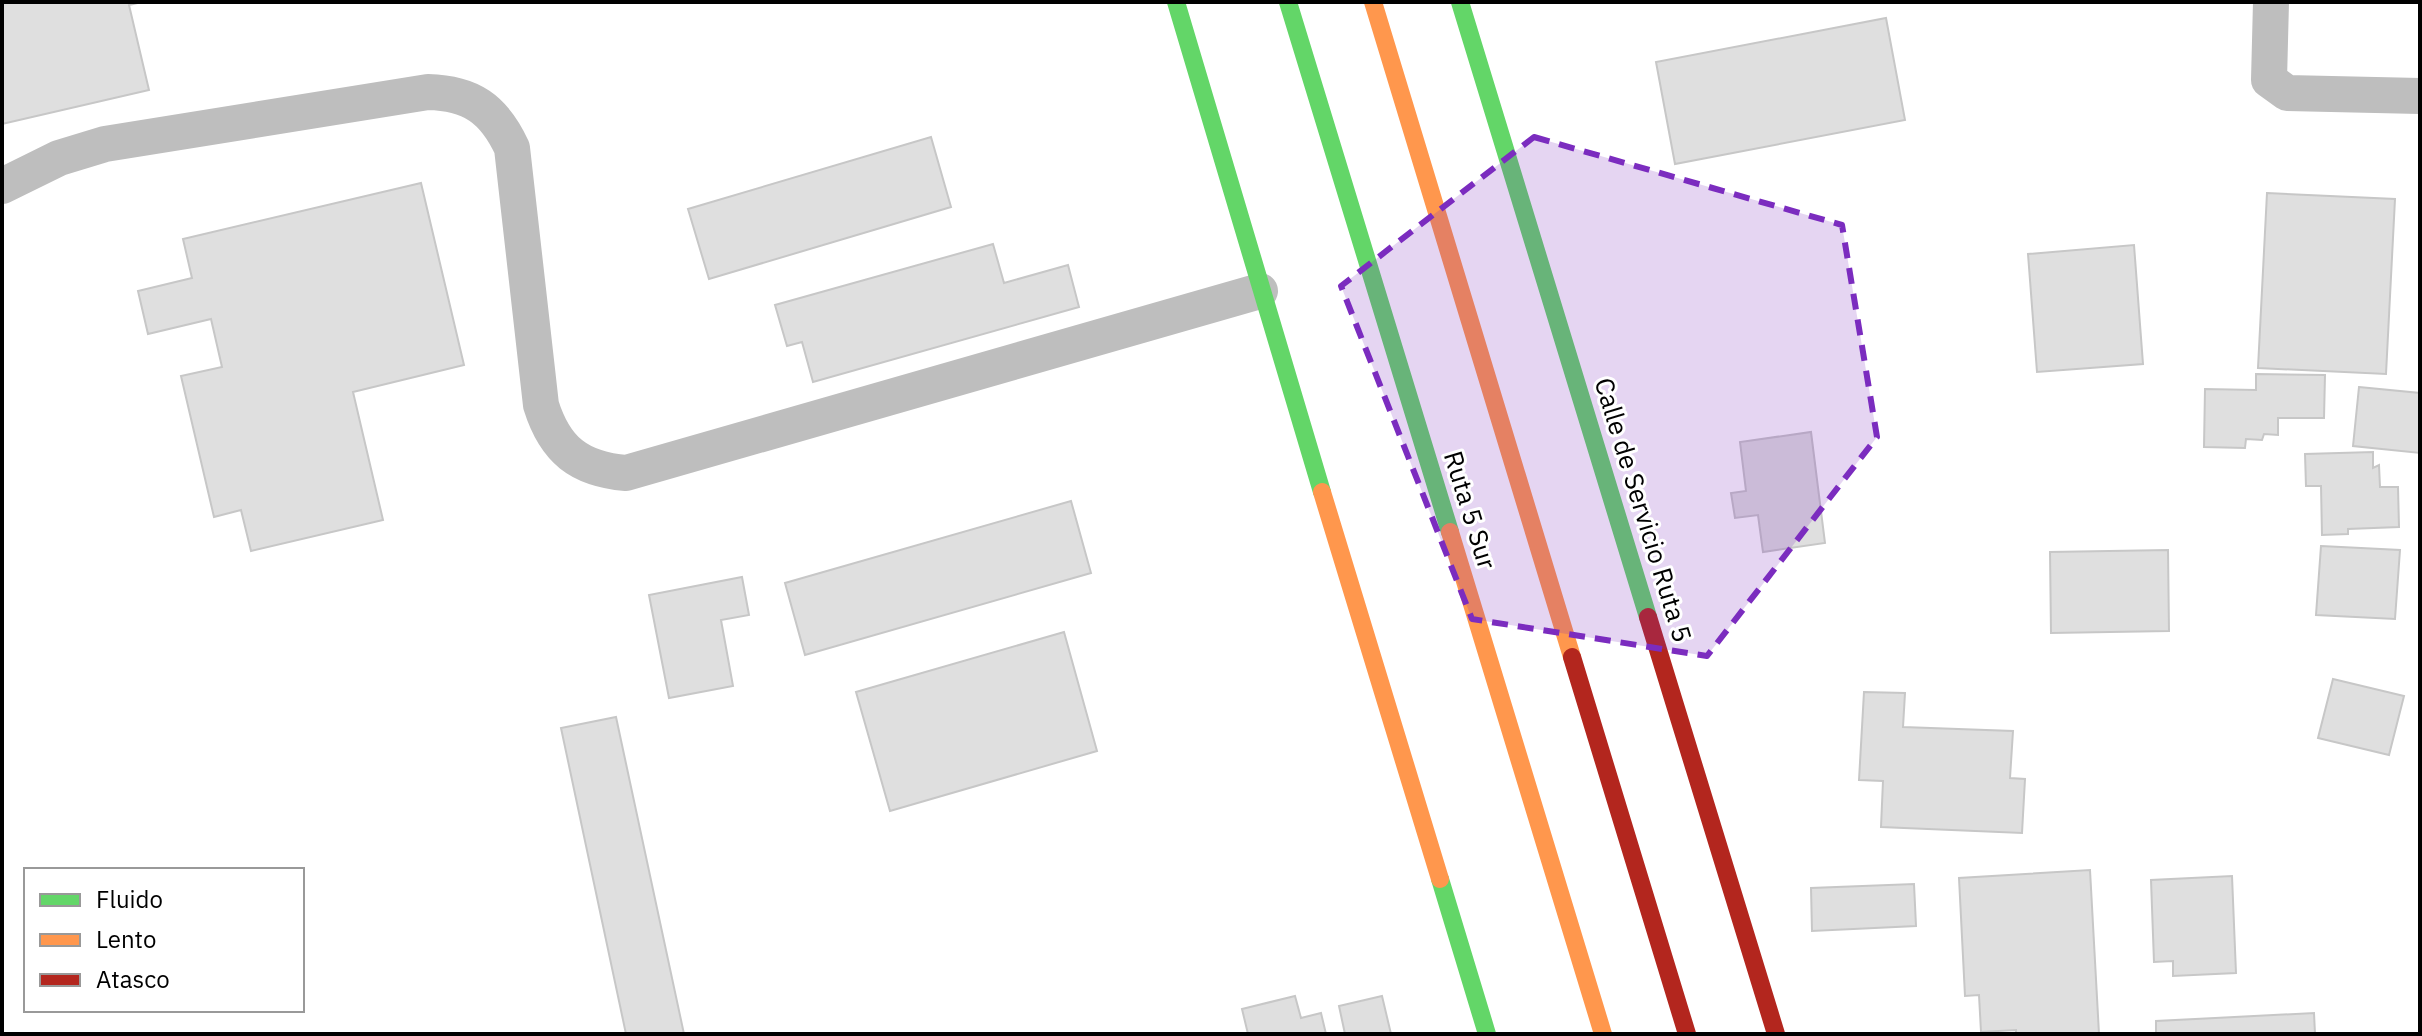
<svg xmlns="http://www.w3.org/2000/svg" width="2422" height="1036" viewBox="0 0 2422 1036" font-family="'IBM Plex Sans',sans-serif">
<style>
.building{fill:#dfdfdf;stroke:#c7c7c7;stroke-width:2}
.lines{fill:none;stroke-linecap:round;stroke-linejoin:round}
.street{stroke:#bebebe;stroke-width:36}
.fast{stroke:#63d668;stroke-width:18}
.slow{stroke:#ff974d;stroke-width:18}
.jam{stroke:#b3261e;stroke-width:18}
.marked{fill:#7b2cbf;fill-opacity:0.2;stroke:#7b2cbf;stroke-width:6;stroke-dasharray:16 10;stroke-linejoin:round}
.labels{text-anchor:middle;stroke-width:6;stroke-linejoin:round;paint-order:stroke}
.street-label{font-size:26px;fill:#000;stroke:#fff}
</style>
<rect width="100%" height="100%" fill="#fff"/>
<path class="building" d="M2,2H142L129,5L149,90L2,124Z
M1886,18L1905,120L1675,164L1656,62Z
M931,137L951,207L709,279L688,209Z
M421,183L464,365L353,392L383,520L251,551L241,510L214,517L181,376L222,367L211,319L148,334L138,291L192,278L183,239Z
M2267,193L2395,199L2386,374L2258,368Z
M993,244L1004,283L1068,265L1079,307L813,382L802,342L787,346L775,305Z
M2134,245L2143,364L2037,372L2028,254Z
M2256,374L2325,375L2324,418H2278V435L2264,434L2262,440L2246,439L2245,448L2204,447L2205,389L2256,390Z
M2359,387L2420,393V453L2353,446Z
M1811,432L1825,543L1763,552L1758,515L1735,518L1731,493L1746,491L1740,442Z
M2373,452V468L2379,465L2380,487H2398L2399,527L2348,529V534L2322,535L2321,486H2306L2305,454Z
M1071,501L1091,573L805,655L785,583Z
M2321,546L2400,550L2395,619L2316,615Z
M2168,550L2169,631L2051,633L2050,552Z
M742,577L749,615L721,620L733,686L669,698L649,595Z
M1064,632L1097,751L890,811L856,692Z
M2333,679L2404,696L2389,755L2318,738Z
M1864,692L1905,693L1903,727L2013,731L2010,778L2025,779L2022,833L1881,827L1883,781L1859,780Z
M616,717L684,1034H626L561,728Z
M2090,870L2099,1034H2016V1030L1981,1032L1979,995L1965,996L1959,878Z
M2232,876L2236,973L2173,976V961L2154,962L2151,880Z
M1914,884L1916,926L1812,931L1811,888Z
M1295,996L1301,1018L1321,1013L1326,1034H1248L1242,1009Z
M1382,996L1391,1034H1345L1339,1006Z
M2314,1013L2315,1034H2156V1021Z"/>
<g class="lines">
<path class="street" d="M2271,2L2269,80L2287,93L2420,96
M2,186L59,158L105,144L428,92C471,93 494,109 512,148L541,405C555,450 579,469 626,473L1260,291"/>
<path class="fast" d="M1176,2L1322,492
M1288,2L1450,532
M1460,2L1648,617
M1440,879L1487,1034"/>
<path class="slow" d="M1373,2L1572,657
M1322,492L1440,879
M1450,532L1603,1034"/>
<path class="jam" d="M1648,617L1776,1034
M1572,657L1687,1034"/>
</g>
<path class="marked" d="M1534,137L1842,225L1877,437L1707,656L1472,619L1341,286Z"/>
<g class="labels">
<g class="street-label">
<text transform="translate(1470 510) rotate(73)" y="9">Ruta 5 Sur</text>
<text transform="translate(1643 510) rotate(73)" y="9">Calle de Servicio Ruta 5</text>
</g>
</g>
<rect width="2422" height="1036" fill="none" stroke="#000000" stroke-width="8"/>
<rect x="24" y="868" width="280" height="144" fill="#ffffff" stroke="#999999" stroke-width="2"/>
<rect x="40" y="894" width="40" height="12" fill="#63d668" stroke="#999999" stroke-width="2"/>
<text x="96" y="908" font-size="24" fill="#000000">Fluido</text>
<rect x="40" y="934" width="40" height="12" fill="#ff974d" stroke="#999999" stroke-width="2"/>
<text x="96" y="948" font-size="24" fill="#000000">Lento</text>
<rect x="40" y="974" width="40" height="12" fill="#b3261e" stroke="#999999" stroke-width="2"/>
<text x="96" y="988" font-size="24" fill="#000000">Atasco</text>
</svg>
